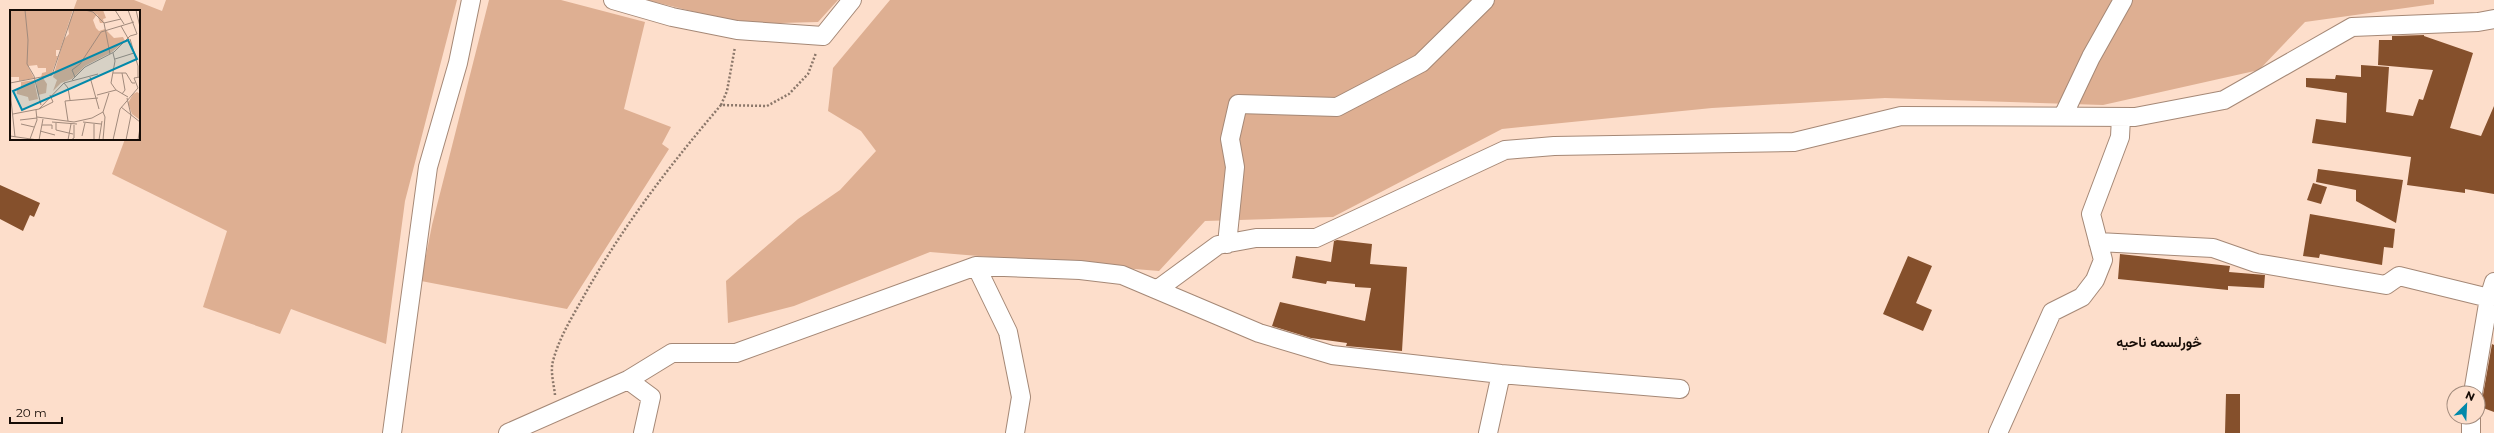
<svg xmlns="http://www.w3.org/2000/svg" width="2494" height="433" viewBox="0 0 2494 433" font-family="Montserrat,Vazirmatn,sans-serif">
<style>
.green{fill:#deaf92}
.building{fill:#85502c}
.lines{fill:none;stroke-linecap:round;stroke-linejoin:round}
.minor-casing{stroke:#a58876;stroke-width:20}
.path{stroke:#8b776a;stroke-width:2.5;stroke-dasharray:2 2;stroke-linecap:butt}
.minor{stroke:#fff;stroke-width:18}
.labels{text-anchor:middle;stroke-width:4;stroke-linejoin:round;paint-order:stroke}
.district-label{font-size:14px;font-weight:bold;fill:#160c06;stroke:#fddecb}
.inset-road{fill:none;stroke:#a18a7c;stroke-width:1}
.view{fill:#0289aa;fill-opacity:0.15;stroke:#0289aa;stroke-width:2}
.inset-edge{fill:none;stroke:#160c06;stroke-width:2}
</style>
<rect width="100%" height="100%" fill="#fddecb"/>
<path class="green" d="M77,0H134L162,11L166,0H457L405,201L386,344L291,309L280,334L203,307L227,231L112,174L125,139H139V11H73Z
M489,0H561L645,22L624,109L671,127L662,144L669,149L567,309L421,281L432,225Z
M647,0H838L818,22L743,24Z
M890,0H2434V4L2305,22L2259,70L2103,105L1885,98L1712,108L1502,129L1333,217L1205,221L1159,271L930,252L794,306L728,323L726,281L798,219L840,190L876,151L861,131L828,111L833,68Z"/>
<path class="building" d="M2424,35V36L2473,53L2450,128L2481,136L2494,106V194L2465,189V193L2407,185L2411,157L2312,143L2316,119L2346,123L2347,93L2306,87V78L2335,79L2336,75L2361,77V65L2389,67L2386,112L2413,116L2419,99L2423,100L2433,70L2378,65L2379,40H2392V36Z
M2318,169L2403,180L2396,223L2356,201V190L2316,182Z
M2313,183L2327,187L2321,204L2307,200Z
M0,185L40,203L34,217L30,215L23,231L0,219Z
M2310,214L2395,229L2393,248L2384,247L2382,265L2320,254L2319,258L2303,256Z
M1337,240L1372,244L1370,264L1407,267L1402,351L1346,346L1347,343L1311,338L1272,326L1280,302L1365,321L1371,288L1355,287V284L1327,281L1326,284L1292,278L1296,256L1331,262L1334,241Z
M2120,254L2230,266L2229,272L2265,275L2264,288L2228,286V290L2118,279Z
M1908,256L1932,266L1916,303L1932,310L1923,331L1883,314Z
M2492,344L2494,345V412L2478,406L2483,395Z
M2226,394H2240V433H2225Z"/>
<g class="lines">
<g class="minor-casing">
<path id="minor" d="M613,0L672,17L737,30L823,36L852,0
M2063,116L2091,57L2123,0
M2098,242L2213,248L2256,263L2386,285L2399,276L2489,298
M1227,244L1235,167L1230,139L1238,104L1337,107L1421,63L1485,0
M976,266L1008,332L1021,397L1015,433
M1158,289L1218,245L1256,238H1316L1505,150L1554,146L1794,142L1901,116L2135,117L2224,100L2352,27L2478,22L2494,19
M628,380L651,397L643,433
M2473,393L2489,298L2494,282
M2471,417V433
M392,433L428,167L458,63L471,0
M508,433L628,380L672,353H736L976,266L1080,270L1122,275L1259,333L1332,355L1501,374L1680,389
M1488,433L1501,374
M1998,433L2052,312L2082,297L2095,280L2103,260L2091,214L2120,137L2121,117"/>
</g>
<path class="path" d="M721,105L727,91L735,47
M555,395C554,385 550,371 553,361C559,338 572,317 584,296C622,227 670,165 721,105L767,106L789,94L808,74L816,53"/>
<use href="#minor" class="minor"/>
</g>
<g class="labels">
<g class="district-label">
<text x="2159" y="347">څورلسمه ناحیه</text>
</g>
</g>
<g transform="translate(10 10)">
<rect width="130" height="130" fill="#fddecb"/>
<path d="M0,0H63L50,40H46V46H48L41,65L31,68L32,63L36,62V58H28L27,55L18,56L24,68L9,71V67H1ZM64,0H93L96,8L93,9L94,13H90L87,4L83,10L86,18L89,21L95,19L104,28L113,27L115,31L102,42L75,56L62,69L51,73L43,81L47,70L43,67L54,29L59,24L58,17ZM33,68L37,74L36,83L28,85L26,70ZM24,70L28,89L19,91L18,87L7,84V78H11V72ZM127,82L130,84V110L122,104L118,93L123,84Z" fill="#deaf92"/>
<path class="inset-road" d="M15,0L18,30L17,54L24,66L31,95M75,0L83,2L94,13L111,9M105,0L114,14M126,0L130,17M94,13L100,44M111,16L119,30M120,29L128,56V67M0,35L1,90L5,127M103,43L105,51L101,73L106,80M105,49L124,43M103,63H116L122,73H125M112,63L115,80L112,84M65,67L62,60L70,54L91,22L124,12M80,67L89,99M62,70L75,57L104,42L120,26L127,24L118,0M0,73L42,65L64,0M54,73L58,78L60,90M87,85L106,80L118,87M111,97L130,112M29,99L54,73L88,64M93,102L99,83M3,104L29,99L43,92L40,85M27,107L64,112L82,108L93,102L95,107L93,130M10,110L27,108M58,111L55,91L88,88M42,112L67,114M73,112L91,114M46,113V120L63,124M11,114L24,117M84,114V130M32,115H42V119M30,121L45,125M0,126L28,130M72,126L75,113M20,129L27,110L26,100M29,130L33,109M58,130L61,114M61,130L64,128V115M89,130L92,111M103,130L110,99L128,78L124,68L130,67M116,130L121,105L117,88M128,130L130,118"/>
<path class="view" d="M118,30L127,49L12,100L3,81Z"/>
<rect width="130" height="130" class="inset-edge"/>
</g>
<g transform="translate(2466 405) rotate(24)"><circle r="19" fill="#fddecb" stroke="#a18a7c"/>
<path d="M0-3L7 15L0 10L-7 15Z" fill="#0289aa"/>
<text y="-6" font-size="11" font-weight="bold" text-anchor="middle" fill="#160c06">N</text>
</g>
<path d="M10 417v6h52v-6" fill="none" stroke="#160c06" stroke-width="2"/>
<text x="16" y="417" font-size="12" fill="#160c06" stroke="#fddecb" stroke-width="3" paint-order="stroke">20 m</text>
</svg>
